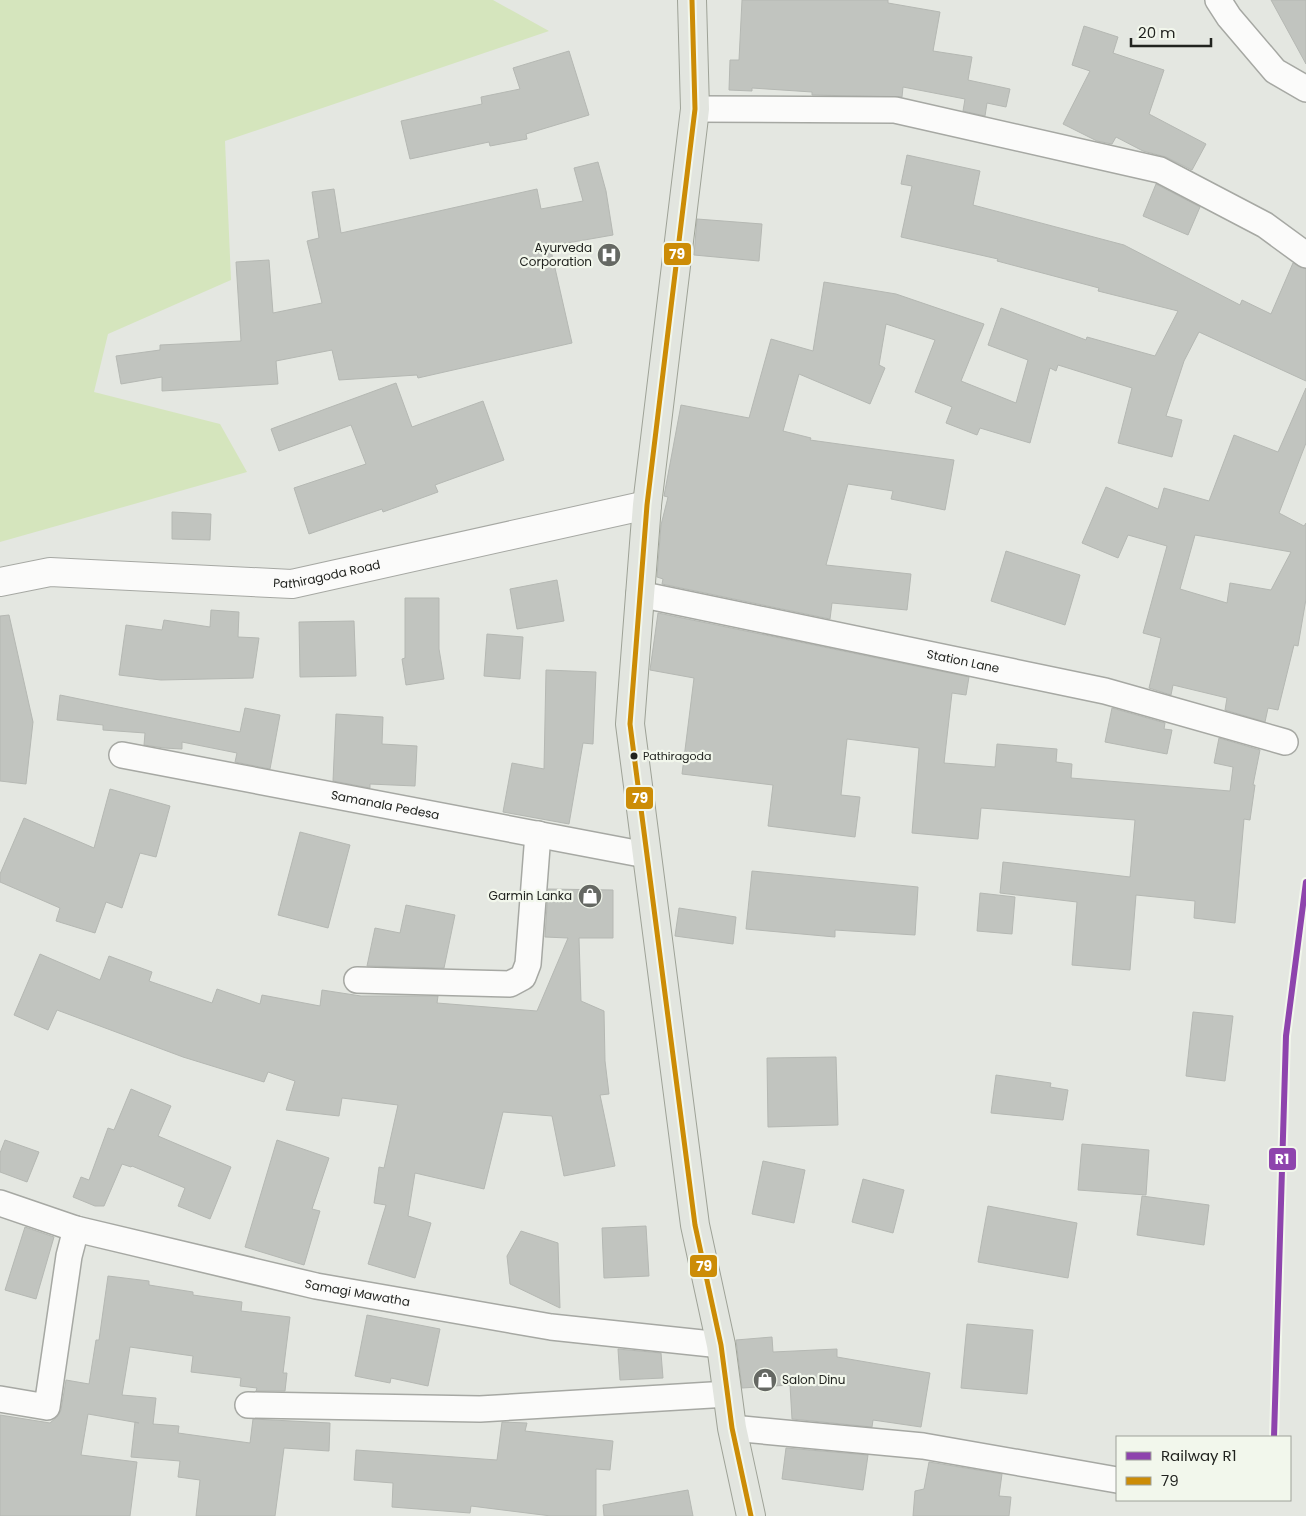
<svg xmlns="http://www.w3.org/2000/svg" width="1306" height="1516" viewBox="0 0 1306 1516" font-family="Poppins,sans-serif">
<style>
.green{fill:#d5e5bd}
.building{fill:#c1c4bf;stroke:#b5b8b3;fill-rule:evenodd}
.lines{fill:none;stroke-linecap:round;stroke-linejoin:round}
.minor-casing{stroke:#a6a8a3;stroke-width:28}
.tertiary-casing{stroke:#a6a8a3;stroke-width:30}
.primary-casing{stroke:#9ea297;stroke-width:30}
.minor{stroke:#fbfbfa;stroke-width:25}
.tertiary{stroke:#fbfbfa;stroke-width:28}
.primary{stroke:#e2e5df;stroke-width:28}
.bus-1-casing{stroke:#f2f7ec;stroke-width:9}
.bus-1{stroke:#cc8c06;stroke-width:5}
.rail-1-casing{stroke:#f2f7ec;stroke-width:10}
.rail-1{stroke:#8e44ad;stroke-width:6}
.bus-dot{fill:#21231f;stroke:#f2f7ec;stroke-width:2}
.labels{text-anchor:middle;stroke-width:4.5;stroke-linejoin:round;paint-order:stroke}
.bus-label{font-size:11px;fill:#21231f;stroke:#f2f7ec;text-anchor:start}
.poi-label{font-size:12px;fill:#21231f;stroke:#f2f7ec;text-anchor:end}
.street-label{font-size:12px;fill:#21231f;stroke:#f2f7ec}
.line-badge{stroke:#f2f7ec;stroke-width:2}
.badge-label{font-size:14px;text-anchor:middle;font-weight:bold;fill:#fff}
</style>
<rect width="100%" height="100%" fill="#e4e7e1"/>
<path class="green" d="M0,0H493L549,31L225,141L231,280L108,334L94,392L220,424L247,472L0,542Z"/>
<path class="building" d="M742,0H888V3L940,12L933,51L972,57L968,80L1010,89L1006,107L987,103L985,116L963,111L965,99L903,87L902,97L812,95V92L752,88V91L729,90L730,60H739Z
M1271,0H1306V64Z
M1084,26L1118,37L1113,53L1164,70L1149,114L1206,144L1192,170L1166,157L1143,151L1116,137L1112,144L1097,141L1063,124L1090,71L1072,65Z
M569,51L589,115L526,134L527,139L490,146L489,142L410,159L401,121L482,104L481,97L520,89L513,68Z
M907,155L980,171L973,205L1124,245L1240,305L1242,300L1271,314L1293,263L1306,269V381L1199,332L1184,361L1166,416L1182,420L1172,457L1118,443L1132,388L1058,365L1056,371L1050,368L1030,443L980,428L977,435L946,423L952,407L915,392L935,340L886,324L879,365L885,368L870,404L799,374L783,431L811,438L810,440L954,460L945,510L891,499L893,491L848,484L826,565L911,574L907,610L832,603L830,619L662,584L663,579L657,577L661,525L668,497L664,496L681,405L749,418L771,339L813,351L824,282L896,294L984,324L961,381L1016,403L1028,360L988,345L1001,308L1086,340L1087,337L1155,356L1178,311L1098,291L1099,288L997,261L998,259L901,237L912,186L901,184Z
M598,162L606,191L613,235L550,246L572,343L418,378L417,375L339,380L332,350L276,361L278,384L162,391V377L121,384L116,356L160,350V345L241,341L236,262L269,260L273,313L322,303L307,241L319,238L312,192L334,189L341,233L537,189L541,209L583,201L574,168Z
M1156,184L1200,207L1188,235L1143,216Z
M697,219L762,224L759,261L694,255Z
M396,383L412,427L483,401L504,460L435,485L438,492L383,512L382,509L309,534L294,488L366,464L351,425L279,451L271,429Z
M1306,388V443L1279,513L1304,526L1306,523V599L1298,646L1294,645L1278,710L1268,708L1265,722L1225,710L1227,698L1173,685L1171,695L1149,688L1161,638L1143,633L1167,546L1128,535L1118,558L1082,543L1106,487L1158,509L1164,488L1209,501L1234,435L1278,452ZM1195,535L1291,552L1271,590L1230,583L1227,603L1180,589Z
M172,512L211,514L210,540L172,539Z
M1006,551L1080,575L1065,625L991,601Z
M557,580L564,621L517,629L510,589Z
M405,598H439V649L444,679L406,685L402,659L405,658Z
M211,610L239,612L238,637L259,638L253,678L161,680L119,675L126,625L162,630L164,620L210,627Z
M658,613L969,677L966,695L952,693L944,763L995,767L997,744L1057,749L1056,762L1072,764L1071,778L1230,791L1233,767L1214,763L1219,738L1260,750L1253,785H1255L1250,820L1244,819L1235,923L1194,918L1195,901L1136,895L1130,970L1072,965L1077,902L1000,893L1003,862L1130,877L1135,820L981,808L978,839L912,833L919,748L847,739L841,795L860,797L855,837L768,826L773,785L682,774L694,678L650,670Z
M9,615L33,722L26,784L0,781V616Z
M354,621L356,676L300,677L299,622Z
M487,634L523,637L520,679L484,676Z
M546,670L596,672L593,744L583,743L569,824L503,812L512,763L544,769Z
M60,695L240,732L245,708L280,715L270,769L235,762L237,753L182,742V749L164,748L144,745L145,733L103,730V725L57,720Z
M1112,708L1165,723L1164,729L1172,730L1167,754L1105,742Z
M336,714L383,717L382,744L417,746L415,786L370,784V788L333,781Z
M110,789L170,806L156,857L140,853L122,908L106,902L95,933L56,921L60,908L0,882V874L24,818L94,848Z
M300,832L350,845L328,928L278,915Z
M752,871L918,887L915,935L835,930V937L746,929Z
M548,889L613,890V938H579L581,1001L604,1011L605,1061L609,1094L600,1095L615,1166L564,1176L552,1116L503,1112L484,1189L415,1173L408,1216L431,1223L415,1278L368,1264L386,1205L374,1203L379,1167L384,1168L398,1105L342,1098L339,1116L286,1110L295,1081L268,1072L264,1082L183,1057L57,1010L48,1030L14,1015L40,954L100,980L109,956L152,972L149,981L212,1003L217,989L260,1004L262,995L320,1006L322,990L361,996H438L437,1003L537,1011L568,938L545,937Z
M980,893L1015,897L1012,934L977,931Z
M406,905L455,915L444,968L367,966L375,928L400,933Z
M679,908L736,917L733,944L675,936Z
M1193,1012L1233,1016L1225,1081L1186,1076Z
M836,1057L838,1125L768,1127L767,1058Z
M996,1075L1051,1083L1050,1087L1068,1090L1063,1120L991,1113Z
M131,1089L171,1106L158,1136L231,1167L210,1219L178,1206L185,1188L132,1166L131,1167L122,1164L104,1206H95L73,1197L81,1177L89,1180L108,1128L114,1130Z
M5,1140L39,1152L27,1182L0,1172V1153Z
M277,1140L329,1158L312,1209L320,1211L304,1265L245,1247Z
M1082,1144L1149,1150L1146,1195L1078,1190Z
M763,1161L805,1170L794,1223L752,1214Z
M863,1179L904,1190L893,1233L852,1222Z
M1142,1196L1209,1205L1204,1245L1137,1235Z
M988,1206L1077,1223L1068,1278L978,1262Z
M646,1226L649,1276L604,1278L602,1228Z
M25,1227L54,1237L36,1299L5,1290Z
M521,1231L558,1243L560,1308L510,1284L507,1256Z
M108,1276L149,1281V1285L193,1292V1295L242,1302L241,1311L290,1317L283,1373H287L285,1391H256L257,1388L240,1386L241,1378L191,1372L193,1356L130,1347L122,1395L156,1398L153,1424L179,1426L178,1433L250,1443L253,1419L330,1423L329,1451L284,1448L275,1516H196L200,1480L178,1477L180,1461L131,1457L135,1422L139,1423L88,1414L81,1455L137,1462L130,1516H0V1415L50,1423L58,1416L61,1410L66,1380L89,1384L96,1340H99Z
M367,1315L440,1329L428,1386L391,1378L390,1383L355,1376Z
M967,1324L1033,1330L1027,1394L961,1388Z
M772,1337L773,1352L837,1349V1357L930,1373L921,1427L873,1420L872,1427L792,1419L790,1385L742,1388L736,1340Z
M618,1349L661,1353L663,1378L620,1380Z
M502,1422L527,1423L525,1431L613,1441L610,1470L596,1469V1516H551L471,1506L470,1513L392,1507L393,1483L354,1480L356,1450L497,1460Z
M786,1448L868,1455L863,1490L782,1479Z
M929,1462L1002,1474L999,1496L1011,1497L1009,1516H913L915,1491L924,1489Z
M688,1490L693,1516H604L603,1505Z"/>
<g class="lines">
<g class="minor-casing">
<g id="minor">
<path d="M1218,0L1229,17L1275,71L1306,89"/>
<path d="M695,109L895,110L1160,170L1265,225L1306,255"/>
<path id="s1" d="M639,594L1105,691L1285,742"/>
<path id="s2" d="M122,755L646,855"/>
<path d="M357,980L510,984L523,977L528,964L538,834"/>
<path id="s3" d="M0,1203L76,1229L316,1286L551,1327L721,1345"/>
<path d="M0,1399L47,1407L69,1256L76,1229"/>
<path d="M248,1405L480,1409L728,1394"/>
<path d="M732,1428L923,1446L1117,1480"/>
</g>
</g>
<g class="tertiary-casing">
<g id="tertiary">
<path id="s4" d="M0,582L50,572L292,584L647,505"/>
</g>
</g>
<g class="primary-casing">
<path id="primary" d="M692,0L695,109L647,505L630,724L695,1225L721,1345L732,1428L751,1516"/>
</g>
<use href="#minor" class="minor"/>
<use href="#tertiary" class="tertiary"/>
<use href="#primary" class="primary"/>
<g class="bus-1-casing">
<path id="bus-1" d="M692,0L695,109L647,505L630,724L695,1225L721,1345L732,1428L751,1516"/>
</g>
<use href="#bus-1" class="bus-1"/>
<g class="rail-1-casing">
<path id="rail-1" d="M1274,1437L1286,1036L1306,882"/>
</g>
<use href="#rail-1" class="rail-1"/>
</g>
<defs>
<g id="hospital-disc" transform="scale(1.25)"><circle r="9.5" fill="#656863" stroke="#f2f7ec"/><path d="M-5-5h3v3.5h4V-5h3V5h-3V1.5h-4V5h-3Z" fill="#fff"/></g>
<g id="shop-disc" transform="scale(1.25)"><circle r="9.5" fill="#656863" stroke="#f2f7ec"/><path d="M-5-2.5h2.3a2.7 3.5 0 0 1 5.4 0H5L5.5 6h-11ZM-1.5-2.5h3a1.5 2.3 0 0 0-3 0Z" fill="#fff"/></g>
</defs>
<g fill-rule="evenodd">
<use href="#hospital-disc" x="609" y="255"/>
<use href="#shop-disc" x="590" y="896"/>
<use href="#shop-disc" x="765" y="1380"/>
</g>
<circle class="bus-dot" cx="634" cy="756" r="4.5"/>
<g class="labels">
<g class="bus-label">
<text x="643" y="760">Pathiragoda</text>
</g>
<g class="poi-label">
<text x="592" y="252">Ayurveda<tspan x="592" dy="14">Corporation</tspan></text>
<text x="572" y="900">Garmin Lanka</text>
<text x="782" y="1384" text-anchor="start">Salon Dinu</text>
</g>
<g class="street-label">
<text dy="4" stroke="none"><textPath href="#s4" startOffset="329">Pathiragoda Road</textPath></text>
<text dy="4" stroke="none"><textPath href="#s1" startOffset="331">Station Lane</textPath></text>
<text dy="4" stroke="none"><textPath href="#s2" startOffset="268">Samanala Pedesa</textPath></text>
<text dy="4" stroke="none"><textPath href="#s3" startOffset="369">Samagi Mawatha</textPath></text>
</g>
</g>
<g class="line-badge">
<rect x="663" y="242" width="29" height="24" rx="5" fill="#cc8c06"/>
<rect x="625" y="786" width="29" height="24" rx="5" fill="#cc8c06"/>
<rect x="1268" y="1147" width="29" height="24" rx="5" fill="#8e44ad"/>
<rect x="689" y="1254" width="29" height="24" rx="5" fill="#cc8c06"/>
</g>
<g class="badge-label">
<text x="677" y="259">79</text>
<text x="640" y="803">79</text>
<text x="1282" y="1164">R1</text>
<text x="704" y="1271">79</text>
</g>
<rect x="1116" y="1436" width="175" height="65" fill="#f2f7ec" stroke="#9ea29a"/>
<rect x="1126" y="1452" width="25" height="8" fill="#8e44ad" stroke="#9ea29a"/>
<text x="1161" y="1461" font-size="15" fill="#21231f">Railway R1</text>
<rect x="1126" y="1477" width="25" height="8" fill="#cc8c06" stroke="#9ea29a"/>
<text x="1161" y="1486" font-size="15" fill="#21231f">79</text>
<path d="M1131 38v8h80v-8" fill="none" stroke="#21231f" stroke-width="2.5"/>
<text x="1138" y="38" font-size="15" fill="#21231f" stroke="#f2f7ec" stroke-width="4" paint-order="stroke">20 m</text>
</svg>
